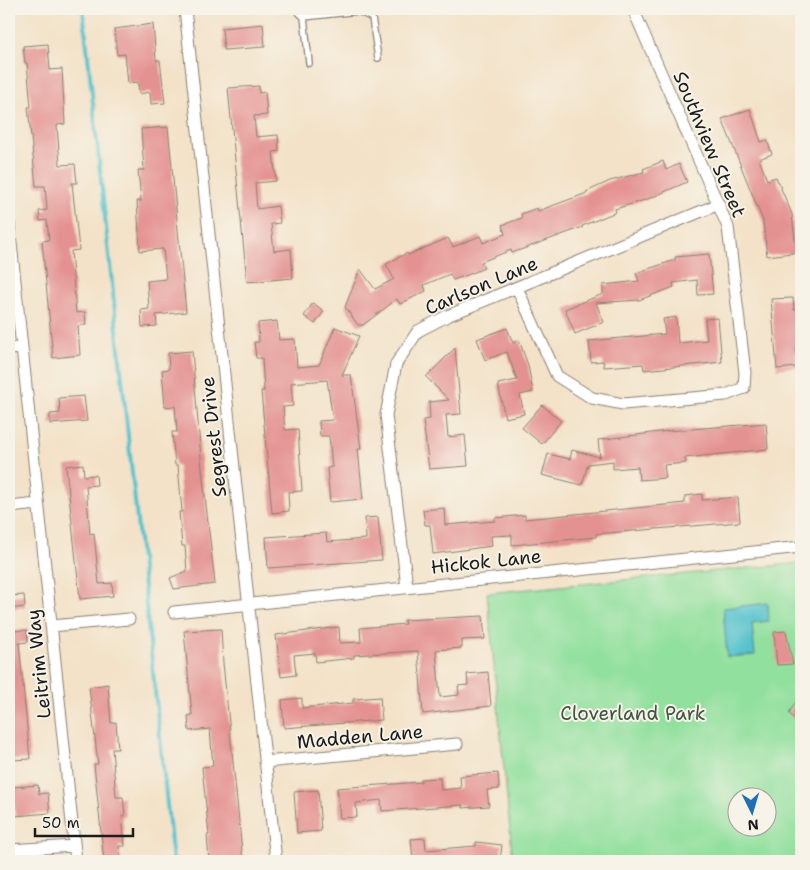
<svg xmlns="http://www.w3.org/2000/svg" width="810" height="870" viewBox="0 0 810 870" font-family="'Shantell Sans',sans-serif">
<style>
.green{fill:#92e09e;stroke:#577e5d;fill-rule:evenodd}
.water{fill:#56c2ce;stroke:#396f75}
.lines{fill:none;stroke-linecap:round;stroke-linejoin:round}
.stream{stroke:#56c2ce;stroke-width:4}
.building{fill:#e49291}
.lane-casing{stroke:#887f72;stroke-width:8}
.street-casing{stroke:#887f72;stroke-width:13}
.lane{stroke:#fff;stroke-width:5.5}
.street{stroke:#fff;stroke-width:11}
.labels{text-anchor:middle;stroke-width:4;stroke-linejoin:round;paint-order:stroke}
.street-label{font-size:19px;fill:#1c1c1c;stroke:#f7f3e8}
.park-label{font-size:19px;fill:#3f5743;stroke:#f7f3e8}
</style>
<rect width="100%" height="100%" fill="#f7f3e8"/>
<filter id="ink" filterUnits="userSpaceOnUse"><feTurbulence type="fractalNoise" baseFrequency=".02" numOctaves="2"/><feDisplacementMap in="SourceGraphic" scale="10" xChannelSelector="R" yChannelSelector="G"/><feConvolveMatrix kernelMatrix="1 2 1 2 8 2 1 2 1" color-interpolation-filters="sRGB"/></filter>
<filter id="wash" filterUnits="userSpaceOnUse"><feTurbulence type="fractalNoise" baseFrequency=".0096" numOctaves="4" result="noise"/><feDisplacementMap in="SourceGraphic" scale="20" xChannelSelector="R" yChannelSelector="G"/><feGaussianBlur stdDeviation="1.12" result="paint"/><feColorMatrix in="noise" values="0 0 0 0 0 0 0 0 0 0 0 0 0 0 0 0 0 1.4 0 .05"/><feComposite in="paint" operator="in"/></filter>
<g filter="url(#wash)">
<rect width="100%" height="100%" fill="#f3e2c8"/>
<path class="green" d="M801,563V861H513L487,593ZM738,798H768V828H738Z"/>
<path class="water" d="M768,603L769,621L752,623L755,655L727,657L723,608Z"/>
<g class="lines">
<path class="stream" d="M83,9L173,861"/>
</g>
<g id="blocks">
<path class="building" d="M153,24L156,60H160L165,103L151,104L150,92L139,94L138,82L128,83L125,54L117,55L114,29Z
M263,24L265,47L224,50L222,28Z
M48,44L50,70L62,69L65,124L57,125L60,165L75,164L77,183H72L79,250L71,251L76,313L85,312L86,325L78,326L80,355L53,358L42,241L49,240L47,220L40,221L39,211L47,210L45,186H36L28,107H31L27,63H25L23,46Z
M259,86V93L265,92L267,115L254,116L256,137L278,135L279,151L273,152L276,181L255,183L257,209L278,206L280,223L271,224L274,251L291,249L293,278L247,282L228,88Z
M750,109L761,142L767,140L772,154L759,159L767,180L776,177L792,214L795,242L801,241V252L767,256L763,221L722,119Z
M168,127L186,312L156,315L157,326L142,327L141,310L149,309L147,281L166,279L163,249L140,251L137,201H141L138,170H144L141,129Z
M663,161L666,170L679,164L687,182L648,199L615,209L616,212L582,226L583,227L512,253L511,250L481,262L484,268L470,274L453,280L450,274L424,285L426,291L400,304L397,299L363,325H358L345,307L360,269L375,289L394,279L386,264L407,253L408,255L448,238L453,247L480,236L483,243L505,234L502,225L522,218L521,214L537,208L538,211L587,193L586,192L610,181L644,172L643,169Z
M709,254L713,294L698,295L697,280L673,283L674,287L639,300L596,303L604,322L575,334L565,309L603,294V285L639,281L636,273L675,260V257Z
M793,298L794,310L801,309V349H796L797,367L777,369L771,299Z
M313,303L324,311L315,324L304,316Z
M676,317L678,343L707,340L705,319L718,318L722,362L644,370L643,364L604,367L603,361L591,362L589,341L665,334L663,319Z
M277,321L279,340L295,339L297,367L319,365L335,327L359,336L342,375H351L361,449H358L363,499L330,502L327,468L332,467L329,436H320L319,421L333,420L327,380L291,383L293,406L283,407L285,430L298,429L302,491L288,492L289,511L272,513L261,391H264L262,358H256L254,342H259L258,323Z
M507,328L513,343L519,340L528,365L533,392L520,395L524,414L505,418L498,384L517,380L507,352L485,360L477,339Z
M455,348L461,414L446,415L448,437L465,435L468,466L429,469L423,420L430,419L429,402L449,400L426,377Z
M192,351L202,470L215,584L174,589L170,578L187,571L185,546H182L179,512H182L178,465H175L172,432H177L175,406L165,407L162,370L169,369L168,353Z
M84,396L87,421L50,424V414L60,413L59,398Z
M542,405L561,421L542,444L522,428Z
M766,423L768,449L685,458L686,463L664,465L666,478L639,480L638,467L613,469V461L588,464L582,485L542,475L548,454L570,459L572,450L600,457L598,440L667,431Z
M83,464L84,476L96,475L97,485L86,486L90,534L94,533L99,584L112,583L113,596L80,599L66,466Z
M702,494V500L738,497L740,522L596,534V537L512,545V535L491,536L492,546L433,554L430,525H425L423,510L444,508L445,525L495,521V518L525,515V519L685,503V496Z
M378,517L382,560L268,568L266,537L326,533L327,542L366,539L365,518Z
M24,595L25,607L9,609V596Z
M483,616L485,639L462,640V648L436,650L440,697L459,695L458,686L468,685L467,674L488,672L491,706L423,714L418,651L354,655V658L316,662L315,653L294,655L296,675L281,677L276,635L339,627L340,643L361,642L360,628L405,624L404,620Z
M221,629L223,663L243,861H209L207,835H209L202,767L213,766L210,729L189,731L188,716L192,715L184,631Z
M27,630L28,642L19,643L30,759L11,760L9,734V631Z
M786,631L793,664L777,665L774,632Z
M108,684L111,723L116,722L118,749H112L116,797H123L125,816H122L125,846H119L121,861H104L94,764H98L89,687Z
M801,693V727L789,713Z
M380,697L382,720L284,728L282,700L302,698V708L353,703V699Z
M498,773L499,789L487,790L489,806L463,808V805L382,811L381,800L356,803L357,817L340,818L337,788L421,782V779L440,778L441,790L461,788L460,776Z
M38,785L39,794L48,793L50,813L15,816L13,787Z
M318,790L321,831L297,833L294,792Z
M425,838L426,850L476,846V842L502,845L500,861H413L411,839Z"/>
</g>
</g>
<g filter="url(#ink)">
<use href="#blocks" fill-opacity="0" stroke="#887f72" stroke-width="1"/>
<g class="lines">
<g class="lane-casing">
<path id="lane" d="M295,9L304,17L358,11L372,18L378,58
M304,17L309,63"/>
</g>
<g class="street-casing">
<path id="street" d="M185,9L276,861
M9,224L76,861
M517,288L557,376L592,398L623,404L726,395L744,388L745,373L728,227L633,9
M9,349L22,348
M9,507L38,504
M407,587L386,415L396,364L418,331L447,316L719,204
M174,612L801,547
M51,626L129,619
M265,762L457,744
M9,850L74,846"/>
</g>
<use href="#lane" class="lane"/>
<use href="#street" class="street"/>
</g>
</g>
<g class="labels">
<g class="street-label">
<text transform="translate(710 144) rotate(67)" y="7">Southview Street</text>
<text transform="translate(481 285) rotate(-23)" y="7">Carlson Lane</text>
<text transform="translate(213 437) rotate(-96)" y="7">Segrest Drive</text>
<text transform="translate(486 561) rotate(-6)" y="7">Hickok Lane</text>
<text transform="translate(38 664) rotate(-96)" y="7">Leitrim Way</text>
<text transform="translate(360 736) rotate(-5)" y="7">Madden Lane</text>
</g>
<g class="park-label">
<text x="633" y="720">Cloverland Park</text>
</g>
</g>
<rect width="810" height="870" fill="none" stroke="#f7f3e8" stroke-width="30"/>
<g transform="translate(752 812) rotate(175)"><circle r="24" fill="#f7f3e8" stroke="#9f9d96"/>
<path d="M0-4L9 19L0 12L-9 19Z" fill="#1f6fb2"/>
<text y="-8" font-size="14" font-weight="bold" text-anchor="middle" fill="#1c1c1c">N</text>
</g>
<path d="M35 828v8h98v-8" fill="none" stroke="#1c1c1c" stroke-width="2.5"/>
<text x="42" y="828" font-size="15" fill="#1c1c1c" stroke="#f7f3e8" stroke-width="4" paint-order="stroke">50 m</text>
</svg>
